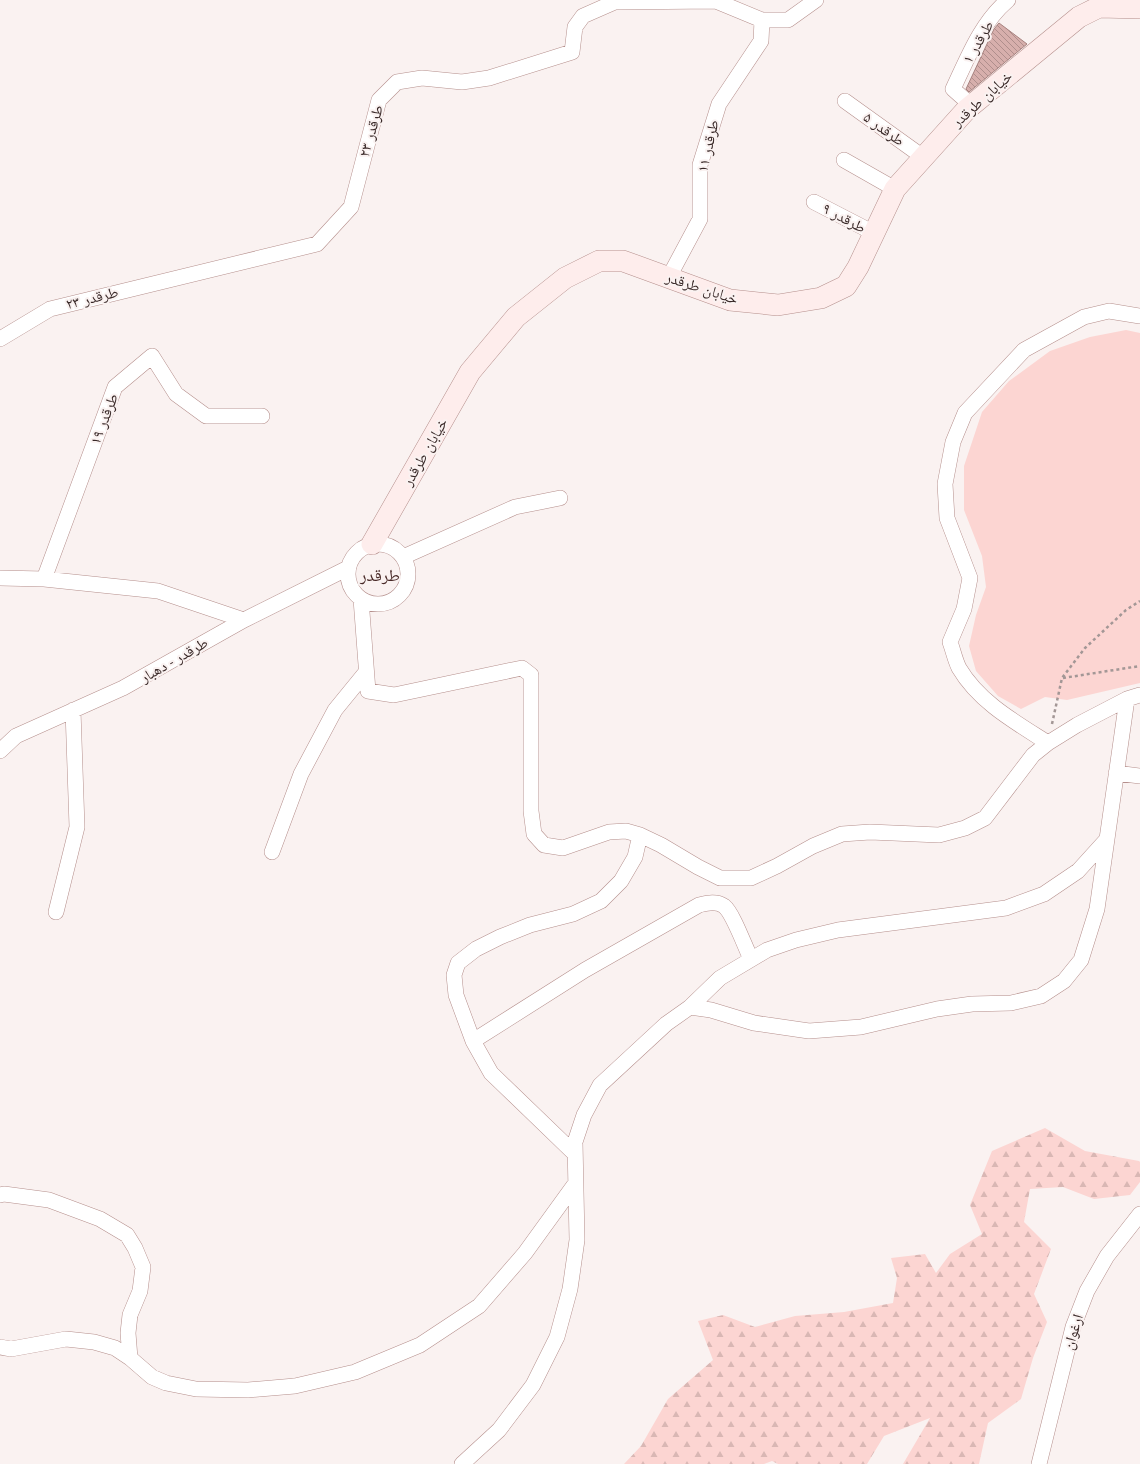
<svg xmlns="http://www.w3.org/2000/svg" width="1140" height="1464" viewBox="0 0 1140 1464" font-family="Jost,'Noto Naskh Arabic',sans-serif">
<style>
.green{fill:#fcd5d2}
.forest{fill:url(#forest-firs)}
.building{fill:url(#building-back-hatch);stroke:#a6817e}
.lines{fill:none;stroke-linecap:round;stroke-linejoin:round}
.street-casing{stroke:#b58f8c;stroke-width:16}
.secondary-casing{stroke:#b58f8c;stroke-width:22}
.path{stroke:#a39796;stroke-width:2.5;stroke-dasharray:3 3;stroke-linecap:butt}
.street{stroke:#fff;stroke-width:15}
.secondary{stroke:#feedec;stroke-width:21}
.labels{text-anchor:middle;stroke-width:4;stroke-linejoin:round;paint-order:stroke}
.street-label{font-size:15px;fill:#382827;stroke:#faf2f1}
.quarter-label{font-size:17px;fill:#482927;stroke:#faf2f1}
</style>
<defs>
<pattern id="forest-firs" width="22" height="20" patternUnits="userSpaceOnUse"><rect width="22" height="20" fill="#fcd5d2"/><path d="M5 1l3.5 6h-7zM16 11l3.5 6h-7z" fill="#d9b7b4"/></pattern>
<pattern id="building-back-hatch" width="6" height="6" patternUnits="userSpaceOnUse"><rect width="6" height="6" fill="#d7afac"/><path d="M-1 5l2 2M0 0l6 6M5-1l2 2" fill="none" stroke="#af8e8c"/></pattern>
</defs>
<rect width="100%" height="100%" fill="#faf2f1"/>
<path class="green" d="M1126,330L1140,333V683L1067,700L1045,697L1021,709L998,696L976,671L969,646L976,615L986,587L982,556L964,510V466L982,412L1009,381L1050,351L1090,337Z"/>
<path class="forest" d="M1045,1128L1085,1151L1139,1161L1140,1162V1182L1130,1195L1094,1199L1063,1187L1030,1189L1024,1222L1051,1249L1034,1294L1047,1322L1033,1358L1021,1399L988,1423L979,1464H903L930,1418L884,1436L867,1464H778L772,1461L764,1464H624L641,1446L668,1399L713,1360L698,1321L723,1315L755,1327L795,1316L844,1312L893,1303L897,1278L891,1258L925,1254L936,1273L950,1254L982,1234L970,1205L992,1151Z"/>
<path class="building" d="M999,23L1027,44L969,92L966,89L994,29Z"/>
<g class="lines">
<g class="street-casing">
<path id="street" d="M845,101L923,157
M971,105L953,89C968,57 981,23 1008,0
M844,160L895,189
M814,202L874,233
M669,277L700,219V165L719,104L761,41L762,20
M0,339L50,309L317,244L351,207L379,100L397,82L422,78L462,82L489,78L572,52L575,27L583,16L615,2L716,1L762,20H788L816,0
M348 574a30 30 0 1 1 60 0a30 30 0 1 1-60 0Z
M403,557L515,507L560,498
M0,578L44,579L158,591L244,620
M44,579L115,387L152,356L176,394L206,416H262
M361,599L368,691L394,695L522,668L531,675V811L534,834L544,845L563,848L609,832L626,831L640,835L661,845L698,867L720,878H751L777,866L813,846L842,834L870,832L939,835L965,828L985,818L1033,755L1048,743L1077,725L1127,699L1140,695
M1048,743C1015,722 979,702 959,668C955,660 953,650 950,642L964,609L970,578L947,518L945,484L953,442L965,413L1024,350L1084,317L1109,311L1140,316
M0,751L16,736L123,688L244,620L348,568
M1116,773L1140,776
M272,852L301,774L335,710L366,672
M56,912L77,827L73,710
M690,1007L720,978L767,950L796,940L838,930L1006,908L1044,894L1078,871L1107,839
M473,1041L585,970L699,905C708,903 716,901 724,906C733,913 745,947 751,959
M575,1154L491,1073L473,1041L456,995L454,975L458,963L476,949L500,937L530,925L573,914L601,901L621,881L635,857L640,835
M0,1195L4,1194L49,1200L100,1219L127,1235L135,1248L143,1267L140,1291L130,1315L128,1333L130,1358
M0,1347L11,1349L66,1339L94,1342L115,1348L130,1358L152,1377L166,1383L196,1389L248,1390L295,1386L355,1372L420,1345L479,1306L525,1253L575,1184
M462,1464L499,1430L533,1385L557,1337L570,1289L577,1240L575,1142L584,1115L600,1085L666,1024L690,1007L711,1010L754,1023L809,1031L861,1027L937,1009L972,1004L1011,1003L1041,996L1064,981L1081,960L1097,909L1127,699
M1039,1464L1073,1327L1087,1291L1107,1256L1140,1214"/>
</g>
<g class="secondary-casing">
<path id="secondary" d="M372,544L470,372L516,317L565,278L599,261H623L730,300L778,305L821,298L846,286L858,267L895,189L967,109L1079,17L1099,7L1140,8"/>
</g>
<path class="path" d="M1063,678L1140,666
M1052,724L1062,678L1085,648L1126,610L1140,601"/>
<use href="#street" class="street"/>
<use href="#secondary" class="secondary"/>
</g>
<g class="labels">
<g class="street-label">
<text transform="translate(978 42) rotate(-60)" y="5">طرقدر ۱</text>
<text transform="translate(982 99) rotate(-42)" y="5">خیابان طرقدر</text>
<text transform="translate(884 129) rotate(36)" y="5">طرقدر ۵</text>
<text transform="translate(371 131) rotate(-74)" y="5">طرقدر ۲۳</text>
<text transform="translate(708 146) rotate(-77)" y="5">طرقدر ۱۱</text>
<text transform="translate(844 218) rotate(28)" y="5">طرقدر ۹</text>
<text transform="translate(702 288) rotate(18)" y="5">خیابان طرقدر</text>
<text transform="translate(92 298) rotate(-14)" y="5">طرقدر ۲۳</text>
<text transform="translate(104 419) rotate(-69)" y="5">طرقدر ۱۹</text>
<text transform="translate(425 452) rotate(-60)" y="5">خیابان طرقدر</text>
<text transform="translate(174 660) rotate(-30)" y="5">طرقدر - دهبار</text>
<text transform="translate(1073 1332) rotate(-73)" y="5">ارغوان</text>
</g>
<g class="quarter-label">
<text x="380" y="581">طرقدر</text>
</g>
</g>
</svg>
